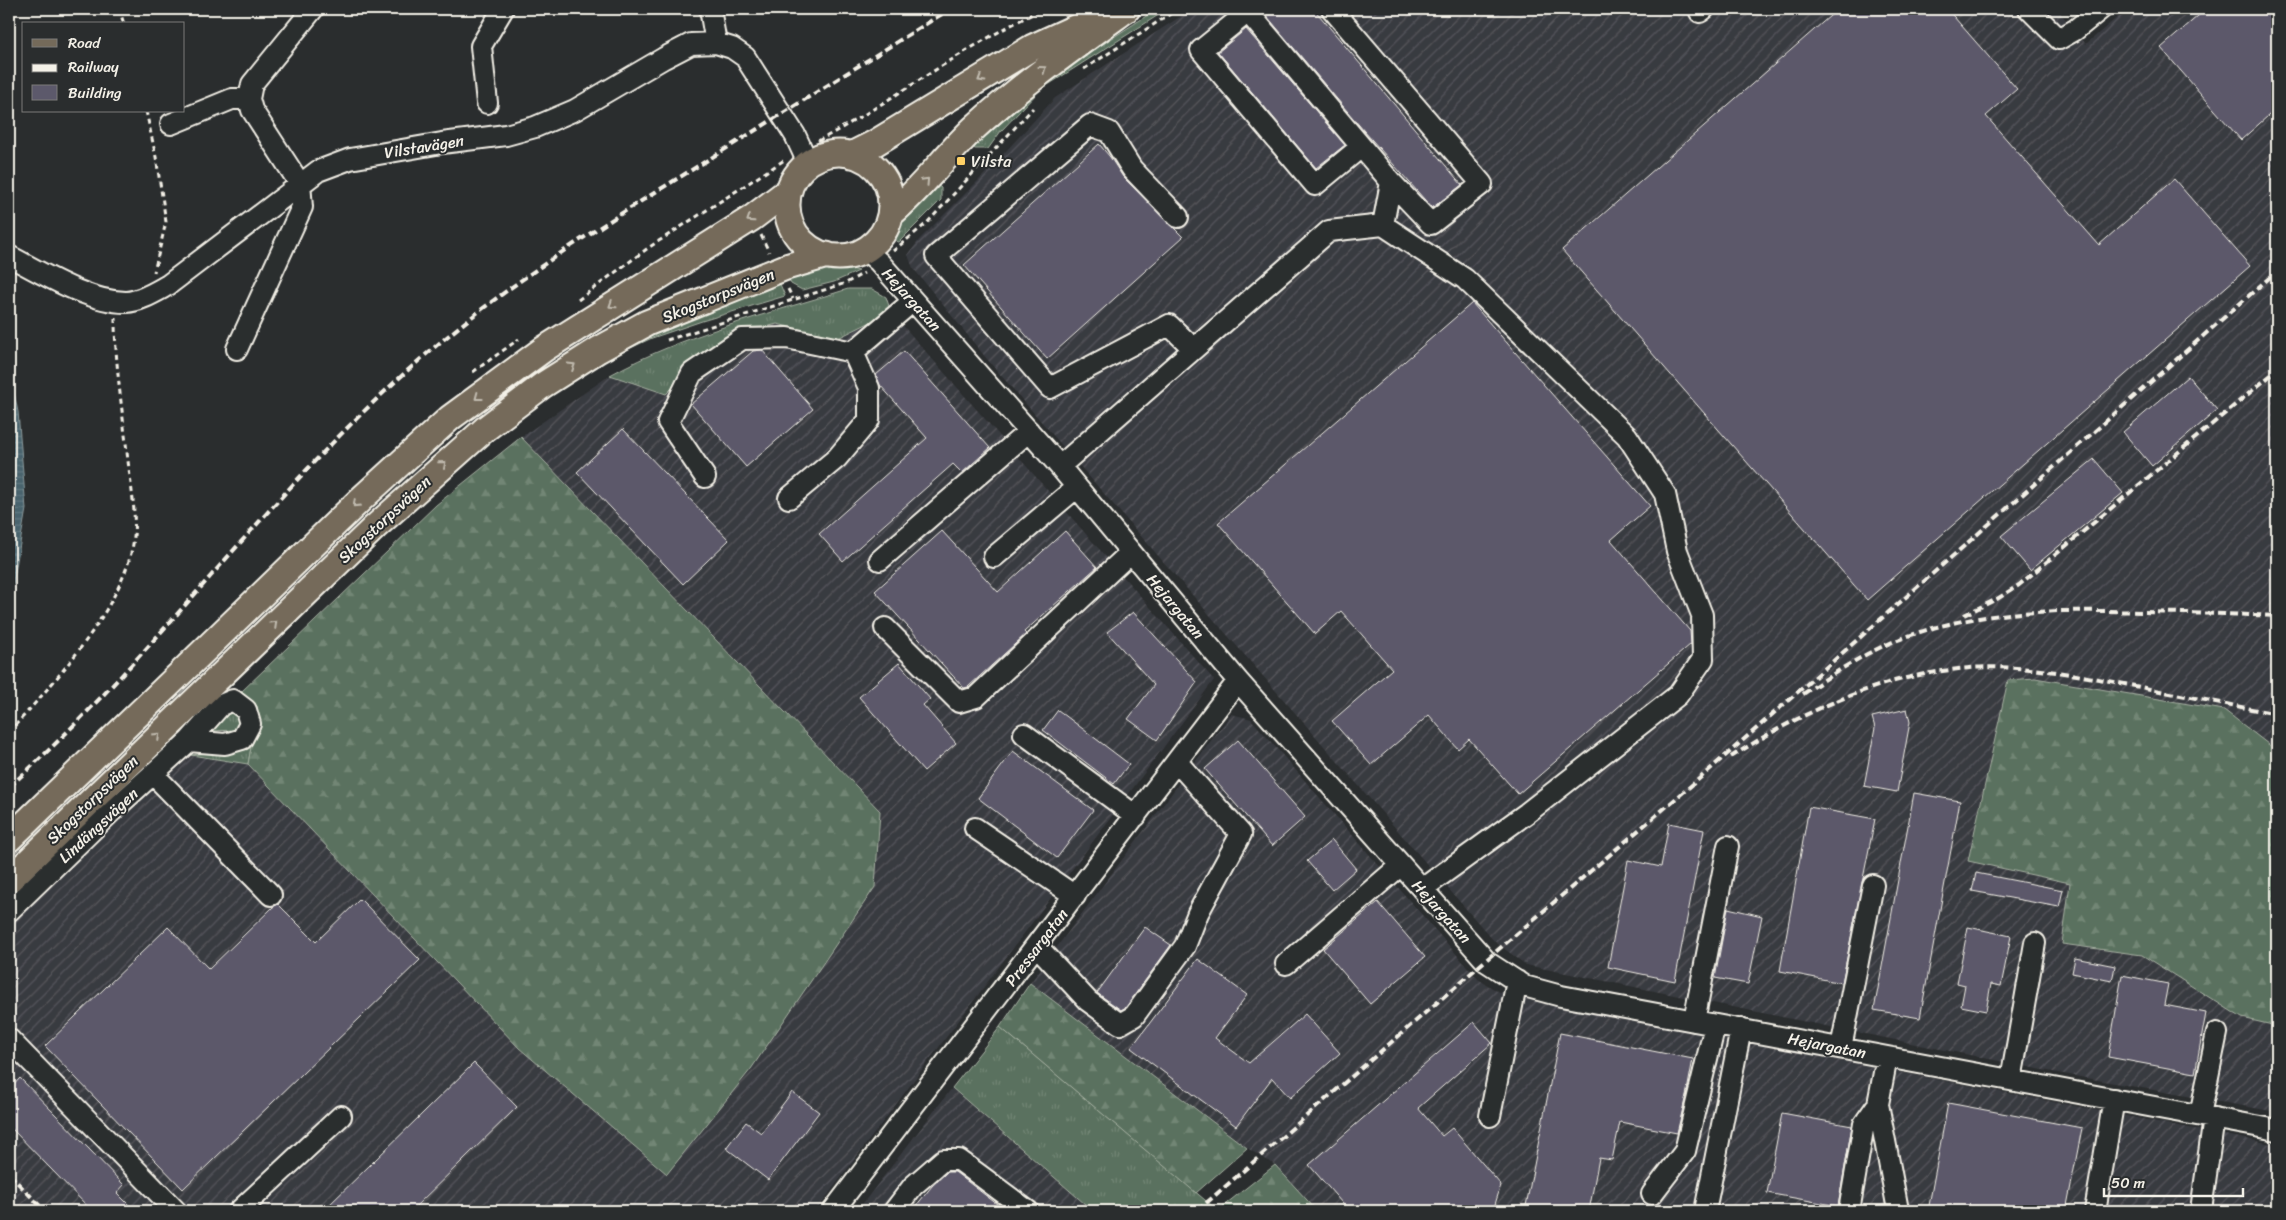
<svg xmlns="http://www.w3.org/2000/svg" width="2286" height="1220" viewBox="0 0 2286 1220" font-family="Sriracha,sans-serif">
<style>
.industrial{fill:url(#industrial-furrows)}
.grass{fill:url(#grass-tufts);stroke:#a7b1a3}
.forest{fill:url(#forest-firs);stroke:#a7b1a3}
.water{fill:url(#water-rules);stroke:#8d9c9e}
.building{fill:#5c596b;stroke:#f4f1e8}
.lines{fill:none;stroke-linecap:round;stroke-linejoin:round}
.minor-casing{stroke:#f4f1e8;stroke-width:24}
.major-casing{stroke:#f4f1e8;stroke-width:29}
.path{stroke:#f4f1e8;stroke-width:3;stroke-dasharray:5 4;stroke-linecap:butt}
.minor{stroke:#2a2d2e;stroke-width:20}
.major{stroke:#746a5a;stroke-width:25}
.rail{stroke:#f4f1e8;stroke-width:4;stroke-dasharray:8 4;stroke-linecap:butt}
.oneway{stroke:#c1bbaf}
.poi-dot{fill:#ffd166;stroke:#2a2d2e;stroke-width:2}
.labels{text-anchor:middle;stroke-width:4;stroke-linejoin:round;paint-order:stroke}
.street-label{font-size:16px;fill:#f4f1e8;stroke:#2a2d2e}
.poi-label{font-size:16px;fill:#f4f1e8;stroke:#2a2d2e;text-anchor:start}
</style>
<defs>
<pattern id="industrial-furrows" width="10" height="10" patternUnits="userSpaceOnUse" patternTransform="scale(1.25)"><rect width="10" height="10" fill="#393a40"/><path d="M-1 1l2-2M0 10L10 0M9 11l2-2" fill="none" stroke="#56575c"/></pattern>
<pattern id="grass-tufts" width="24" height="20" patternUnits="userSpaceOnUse" patternTransform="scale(1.25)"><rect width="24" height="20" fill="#5a715e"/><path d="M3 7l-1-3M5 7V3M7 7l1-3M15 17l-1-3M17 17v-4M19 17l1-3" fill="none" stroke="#728675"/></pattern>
<pattern id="forest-firs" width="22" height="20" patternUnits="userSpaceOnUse" patternTransform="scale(1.25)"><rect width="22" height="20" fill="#5a715e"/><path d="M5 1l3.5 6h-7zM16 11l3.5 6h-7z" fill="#728675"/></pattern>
<pattern id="water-rules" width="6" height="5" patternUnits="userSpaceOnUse" patternTransform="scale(1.25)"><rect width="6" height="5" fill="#48636d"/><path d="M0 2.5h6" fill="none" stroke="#637a82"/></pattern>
</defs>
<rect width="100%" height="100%" fill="#2a2d2e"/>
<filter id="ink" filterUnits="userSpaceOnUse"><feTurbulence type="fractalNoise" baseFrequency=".02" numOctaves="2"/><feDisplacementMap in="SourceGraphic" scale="10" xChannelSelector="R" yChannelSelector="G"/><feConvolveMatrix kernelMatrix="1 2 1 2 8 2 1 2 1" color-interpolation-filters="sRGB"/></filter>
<g filter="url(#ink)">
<path class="industrial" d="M1192,9H2057L2086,44L2127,9H2277V1112L2058,1073L1526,965L1494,941L991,364L913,268L908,255L919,240L982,177L1055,98Z
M891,312L1214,680L816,1211H9V927L164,775L191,755L248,764L395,915L880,811L521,437L610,375L666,394L703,358L743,333L777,324L838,338Z
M1231,714L1251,719L1478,979L1497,991L1547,1004L2277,1145V1211H1317L1275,1165L1247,1148L1030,983Z
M952,1088L1093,1211H857Z"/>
<path class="grass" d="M1157,9H1168L1040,90L1001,131L988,149H975L971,146L1040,85Z
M936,184L941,188V200L899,242L896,241C899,217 920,201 936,184Z
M844,267L859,271L834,282L802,290L791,284L787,274Z
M777,277L785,296L702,321L652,338L605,360L548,398L490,441L380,539L9,896V889L290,619L523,408L626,343Z
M848,289H872L886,297L891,312L838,338L777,324L743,333L703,358L666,394L610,375C684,334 768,314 848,289Z
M236,710L241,721L236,730L211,731L230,711Z
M252,742L248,764L191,755L241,749Z
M1000,1027L1218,1211H1093L952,1088Z"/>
<path class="forest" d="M521,437L880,811L875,887L751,1069L667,1174L519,1048L248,764L252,742L260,727L257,706L241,692L436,505Z
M2035,678L2224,710L2277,751V1026L2242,1018L2142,955L2062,944L2070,883L1968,861L2008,680Z
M1030,983L1247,1148L1196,1193L1000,1027Z
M1275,1165L1317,1211H1217Z"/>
<path class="water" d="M9,368L18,412L26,509L9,607Z"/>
<path class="building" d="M1272,9H1314L1462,185L1432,208L1364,131L1265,14Z
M1838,9H1947L2017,89L1986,116L2099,245L2174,179L2250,266L1867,600L1562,250Z
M2206,9H2277V108L2241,140L2161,48Z
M1246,29L1345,145L1316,168L1218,52Z
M1099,144L1110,157L1123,177L1183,237L1047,359L964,265Z
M1472,303L1650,506L1611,540L1690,631L1691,644L1518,794L1469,739L1458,749L1429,715L1371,765L1332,721L1392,669L1341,611L1315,634L1218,523Z
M762,350L813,409L746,467L691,404L753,351Z
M904,351L990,448L962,473L953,464L843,561L819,534L927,438L880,385L876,375Z
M2188,376L2217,410L2152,466L2123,432Z
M623,429L729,540L683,584L577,472Z
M2094,459L2123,493L2030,570L2001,536Z
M942,531L998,592L1065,531L1097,567L1024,632L1026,634L968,687L964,688L875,591Z
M1133,612L1197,682L1157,740L1128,719L1154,685L1107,632Z
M899,663L930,699L923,705L956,743L924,771L859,697Z
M1907,709L1910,722L1897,792L1864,786L1875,728L1872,717Z
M1058,710L1129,764L1114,784L1043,730Z
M1238,740L1305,817L1272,846L1205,769Z
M1013,751L1093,810L1057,858L978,798Z
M1914,793L1960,801L1920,1018L1874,1010Z
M1809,807L1875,819L1842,983L1780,971Z
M1669,823L1704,830L1675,981L1608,967L1628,860L1661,867Z
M1332,840L1356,869L1332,890L1307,861Z
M1976,873L2063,890L2059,907L1972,891Z
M360,899L420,960L183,1189L45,1046L168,927L209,969L273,907L278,904L316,942Z
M1378,902L1425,957L1370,1004L1323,949Z
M1728,908L1762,916L1748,984L1715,978Z
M1145,927L1171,945L1126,1007L1121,1010L1097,993Z
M1968,927L2011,936L2001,986L1991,984L1986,1011L1961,1006L1965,985L1957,983Z
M2075,958L2115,966L2112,981L2072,973Z
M1198,959L1247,995L1215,1038L1249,1063L1305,1014L1340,1053L1290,1098L1272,1078L1236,1126L1131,1048Z
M2122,975L2168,984L2164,1005L2206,1013L2195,1073L2108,1057Z
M1474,1022L1492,1043L1418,1108L1442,1136L1452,1128L1501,1185L1493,1211H1349L1309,1165Z
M1560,1033L1693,1059L1687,1091L1677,1133L1620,1122L1612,1160L1599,1158L1589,1211H1525Z
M474,1063L517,1107L411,1211H323Z
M20,1078L124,1185L117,1193L135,1211H92L9,1126V1090Z
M792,1092L819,1112L768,1180L726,1148L746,1122L761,1133Z
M1948,1103L2082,1128L2066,1211H1928Z
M1782,1113L1852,1126L1838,1206L1767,1193Z
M947,1172H955L1006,1211H912L932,1186Z"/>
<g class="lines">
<g class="minor-casing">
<path id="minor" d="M710,9L716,43
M1332,9L1482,184L1431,224L1391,182
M2029,9L2059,39L2075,30L2101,9
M1700,12L1704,9
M487,103L481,46L503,9
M171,124L232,99H249
M1361,147L1315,185L1201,50L1248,12L1391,182L1383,225
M1178,217L1132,169L1109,132L1090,125L936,256L1050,388L1169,325L1194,349
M865,250L879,262L1056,462L1238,681L1487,962L1524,986L1561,996L2277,1130
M9,256C42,273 88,302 126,302C141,301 155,292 168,285L318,171L350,159L442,143L506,135L535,127L575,110L664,58L691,44L716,43L732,48L745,57L795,135L808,163
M237,349L302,207L300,184L252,110L249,99L252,84L313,9
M1060,466L1329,231L1383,225L1465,279L1627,436L1665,494L1677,551L1702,615L1703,659L1678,695L1527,813L1422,889
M705,477L668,422L692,373L742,339L787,338L853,352
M789,498L837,458L869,420V388L853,352L913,301
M994,557L1077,487
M880,560L1029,431
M885,628L959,702L976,697L1131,552
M1024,734L1136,816
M153,774L271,895
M975,828L1075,896
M9,911L112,811L189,741L221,705L233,700L246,710L250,724L242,739L225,744L189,741
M1037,946L1088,1001L1120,1024L1134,1016L1185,946L1198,913L1241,834L1177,762
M1286,964L1401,865
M1694,1021L1728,846
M9,1039L176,1211
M1841,1048L1873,885
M1887,1057L1878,1104L1898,1210
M2011,1080L2035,943
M2200,1115L2217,1033
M1490,1116L1517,981
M1652,1194L1685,1151L1715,1025
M2201,1210L2214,1118
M239,1211L341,1116
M833,1211L1238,681
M894,1211L913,1186L943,1160H959L1028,1211
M1705,1211L1741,1029
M1849,1211L1864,1124L1878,1104
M2095,1211L2114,1099"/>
</g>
<g class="major-casing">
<path id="major" d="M787 205a52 52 0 1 1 104 0a52 52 0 1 1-104 0Z
M851,155L875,143L1033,47L1094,19
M891,214C921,189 944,157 973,129C1022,84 1073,48 1127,9
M9,839L360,500L450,418L544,349L752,218L789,190
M9,880L375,527L485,429L543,385L598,350L647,323L786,267L827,255"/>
</g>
<path class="path" d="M119,9L124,24
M1084,69L1178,9
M146,111L156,157L166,222L154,272
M818,141C895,100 964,46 1043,9
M761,235L769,252
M893,251L927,223L1033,108
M788,289L793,299
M578,300L648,248L786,159
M667,340L846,283L864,273
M473,372L519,339
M9,732C53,684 127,603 134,537C136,512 131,486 128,461C123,414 115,366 115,318"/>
<use href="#minor" class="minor"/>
<use href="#major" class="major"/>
<path class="rail" d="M1964,615L1997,599L2019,585L2277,370
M1803,694C1830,676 1858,657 1888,644C1969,609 2054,609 2141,612C2186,613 2232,614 2277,616
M1731,757C1803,711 1884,674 1970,668C2027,664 2084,676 2140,687C2185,696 2231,705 2277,714
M9,787C155,657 268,493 415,364C502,287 600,226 698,166C782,114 866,61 950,9
M9,1174L45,1211
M1197,1211L1486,960L1700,778L2277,271"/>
</g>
<defs><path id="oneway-chevron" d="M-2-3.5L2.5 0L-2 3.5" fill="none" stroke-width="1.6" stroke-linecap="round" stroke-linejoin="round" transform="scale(1.25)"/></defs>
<g class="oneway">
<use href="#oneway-chevron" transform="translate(1043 69) rotate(-36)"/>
<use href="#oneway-chevron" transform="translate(981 79) rotate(149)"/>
<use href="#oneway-chevron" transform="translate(926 181) rotate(-47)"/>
<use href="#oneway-chevron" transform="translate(750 219) rotate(147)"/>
<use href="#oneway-chevron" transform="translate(612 305) rotate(147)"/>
<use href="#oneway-chevron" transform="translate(572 366) rotate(-32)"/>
<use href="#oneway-chevron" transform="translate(478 397) rotate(143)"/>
<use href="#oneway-chevron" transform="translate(443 464) rotate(-41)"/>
<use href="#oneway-chevron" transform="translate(356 504) rotate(136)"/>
<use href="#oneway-chevron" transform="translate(274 624) rotate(-44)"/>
<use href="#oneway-chevron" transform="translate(157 736) rotate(-44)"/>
</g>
</g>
<rect class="poi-dot" x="956" y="156" width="10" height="10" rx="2.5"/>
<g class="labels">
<g class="street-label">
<text transform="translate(424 146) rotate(-9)" y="6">Vilstavägen</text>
<text transform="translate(718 295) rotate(-22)" y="6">Skogstorpsvägen</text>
<text transform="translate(912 299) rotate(48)" y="6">Hejargatan</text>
<text transform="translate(384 519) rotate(-43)" y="6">Skogstorpsvägen</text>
<text transform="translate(1176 606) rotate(50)" y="6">Hejargatan</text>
<text transform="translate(92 799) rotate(-44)" y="6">Skogstorpsvägen</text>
<text transform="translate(98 825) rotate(-43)" y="6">Lindängsvägen</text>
<text transform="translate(1442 911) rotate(48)" y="6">Hejargatan</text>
<text transform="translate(1036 947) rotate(-53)" y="6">Pressargatan</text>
<text transform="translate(1827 1045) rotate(11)" y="6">Hejargatan</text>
</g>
<g class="poi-label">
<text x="971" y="167">Vilsta</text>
</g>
</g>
<rect width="2286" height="1220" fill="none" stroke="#2a2d2e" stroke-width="30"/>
<rect x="15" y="15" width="2256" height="1190" fill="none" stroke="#f4f1e8" stroke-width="2" filter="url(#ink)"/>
<rect x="22" y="22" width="162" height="90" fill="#2a2d2e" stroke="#7b7b78"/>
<rect x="32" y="39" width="25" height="8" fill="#746a5a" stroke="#7b7b78"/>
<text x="68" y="48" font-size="15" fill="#f4f1e8">Road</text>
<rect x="32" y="64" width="25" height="8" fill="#f4f1e8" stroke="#7b7b78"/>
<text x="68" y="72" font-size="15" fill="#f4f1e8">Railway</text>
<rect x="32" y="85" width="25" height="15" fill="#5c596b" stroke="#7b7b78"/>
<text x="68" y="98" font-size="15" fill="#f4f1e8">Building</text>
<path d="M2104 1188v8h139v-8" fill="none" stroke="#f4f1e8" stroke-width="2.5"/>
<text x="2111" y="1188" font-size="15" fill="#f4f1e8" stroke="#2a2d2e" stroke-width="4" paint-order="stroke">50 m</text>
</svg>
